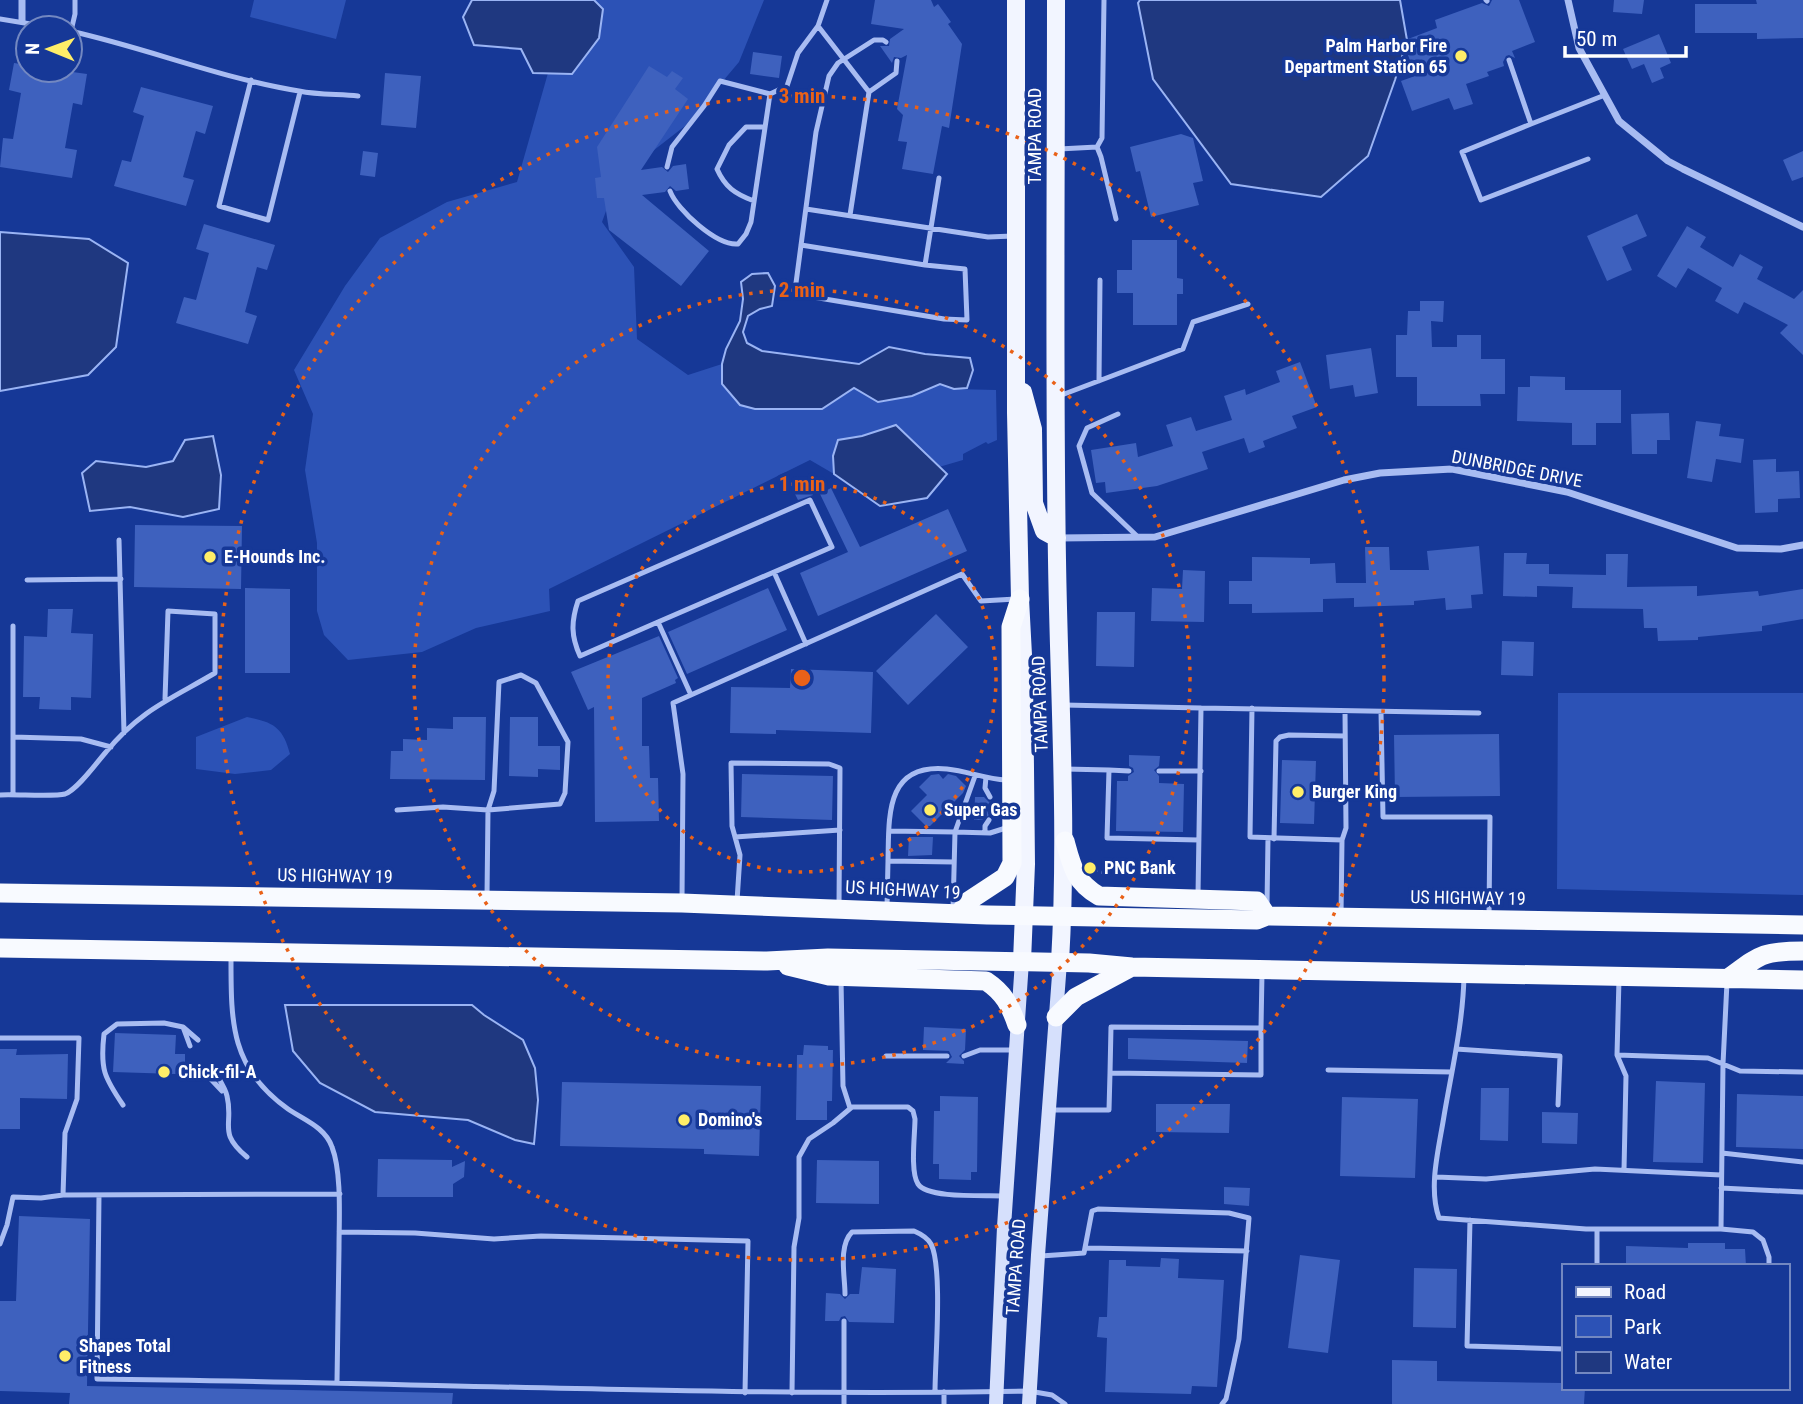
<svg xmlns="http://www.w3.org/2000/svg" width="1803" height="1404" viewBox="0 0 1803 1404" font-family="'Roboto Condensed',sans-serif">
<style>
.green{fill:#2c52b6}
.water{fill:#1f3880;stroke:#9ab4f4;stroke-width:2}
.building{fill:#3e61be}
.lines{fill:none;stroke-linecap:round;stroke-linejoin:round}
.path{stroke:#a8bcf2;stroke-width:2.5;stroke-dasharray:3.5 5;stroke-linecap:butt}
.service{stroke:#a8bcf2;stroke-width:5}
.minor{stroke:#a8bcf2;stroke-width:7}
.secondary{stroke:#d6e0fc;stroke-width:14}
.primary{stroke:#f2f5ff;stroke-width:18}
.trunk{stroke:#f8faff;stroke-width:19}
.ring{fill:none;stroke:#e96118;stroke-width:3.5;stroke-dasharray:3.5 7}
.poi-dot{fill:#ffee68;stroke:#163897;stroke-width:2.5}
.labels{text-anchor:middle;stroke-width:7;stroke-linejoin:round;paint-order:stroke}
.poi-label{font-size:18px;font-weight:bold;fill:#fff;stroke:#163897;text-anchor:start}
.street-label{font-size:18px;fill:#fff;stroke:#163897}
.centre{fill:#e96118;stroke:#163897;stroke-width:3.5}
.ring-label{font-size:21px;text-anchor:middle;font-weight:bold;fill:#e96118;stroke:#163897;stroke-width:7;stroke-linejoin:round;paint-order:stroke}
</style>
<rect width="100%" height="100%" fill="#163897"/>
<path class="green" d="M254,0H346L336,39L250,17Z
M594,0H764L739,62L685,126L618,178L602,222L634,267L637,339L688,375L722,364V385L840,396L854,388L878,402L912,396L940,384L954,389L996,390L997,440L988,444L986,442L963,454V460L939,467L896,425L862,436L850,437L833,456L834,474L810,460L549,589L550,611L476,628L422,652L348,660L324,635L317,611V543L305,470L313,414L294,370L345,286L380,238L447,202L517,182L548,73H572L603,10Z
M1558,693H1803V895L1557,889Z
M247,717C273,722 283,727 290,754L271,770L235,774L196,769V737Z"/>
<path class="water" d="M472,0H594L603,9L599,38L572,74L533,73L521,49L474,45L463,17Z
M1140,0H1400L1407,40L1395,80L1368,156L1321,197L1231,184L1153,79L1138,3Z
M0,232L89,239L128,263L116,347L88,375L0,391Z
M768,273L775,286L772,306L760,309L748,316L743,332L747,343L762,351L859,364L889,347L925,354L970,358L973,370L967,388L954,389L940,384L912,396L878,402L854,388L822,409H755L740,405L722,384V364L726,349L740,321L743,299L741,282L752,274Z
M896,425L947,474L927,498L880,506L834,474L833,456L838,440L862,436Z
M213,436L221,475L219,509L183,517L130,507L90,511L82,473L96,461L146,467L173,461L185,440Z
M285,1005H472L484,1015L523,1040L535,1068L538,1100L534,1144L515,1140L468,1120L375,1112L320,1083L293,1051Z"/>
<path class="building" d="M875,0H931L934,7L938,4L951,22L948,24L962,44L949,128L942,126L933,174L902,169L907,142L898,141L903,115L897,109L907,55L901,58L894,57L892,63L880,46H889L890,39L904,29L871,24Z
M1492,0H1519L1535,42L1512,51L1515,58L1509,55L1506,56L1503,62L1504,66L1487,72L1489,76L1466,84L1473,104L1454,110L1449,98L1412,111L1401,81L1415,76L1408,55L1413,53L1408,39L1437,28L1435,20L1482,3L1489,6Z
M1614,0H1644L1642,14L1613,12Z
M1756,0H1803V38L1757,39V33H1695V4H1757Z
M1659,34L1671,63L1660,68L1664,78L1652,83L1644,64L1632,69L1623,49Z
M753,52L782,56L779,78L750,74Z
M14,63L28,65V70H58L87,74L82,105L73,103L65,148L77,150L72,178L0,167L3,138L13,139L21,93L9,90Z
M649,66L667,77L672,71L683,78L675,89L688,99L641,170L662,167L668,172L673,166L686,164L689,189L676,191L670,186L665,192L642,195L709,251L681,286L609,230L604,198H597L595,178L601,177L597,147Z
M385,73L421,76L416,128L381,125Z
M141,87L213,106L205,134L196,131L183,177L194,180L186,206L114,186L122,160L131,162L144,116L133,112Z
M1181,134L1193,138L1203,181L1193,183L1199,205L1151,217L1140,171L1136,172L1130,147Z
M363,151L378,153L375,177L360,175Z
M1803,151V177L1792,181L1783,160Z
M1637,214L1647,236L1622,247L1632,270L1607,281L1587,236Z
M204,224L275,245L267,270L257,267L245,312L257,316L248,344L176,323L184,297L196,300L209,253L196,249Z
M1687,226L1706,237L1700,247L1733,267L1740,254L1763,267L1757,279L1794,299L1803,290V355L1780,333L1788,325L1744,302L1738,314L1715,301L1722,288L1688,268L1676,288L1657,276Z
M1132,240H1177V278L1183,279V294H1177V325H1133V293H1117V270H1132Z
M1420,301H1444L1443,322L1431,321L1432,347H1457V335H1481V359H1505V394H1480L1481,406H1417V377H1396V335H1407L1408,311H1420Z
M1371,348L1378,393L1355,397L1353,385L1330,389L1326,355Z
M1300,362L1317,407L1292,416L1297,428L1263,441L1265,447L1249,453L1244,438L1202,452L1208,469L1157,486L1106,493L1105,482L1096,483L1091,450L1136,443L1138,457L1173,446L1166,425L1191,417L1196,431L1232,420L1224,396L1245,389L1246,395L1280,382L1276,371Z
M1530,376L1565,377V390H1621V423H1596V445H1572V423L1517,421L1518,387H1530Z
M1669,413L1670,440H1657V454H1632L1631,414Z
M1696,421L1721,424L1719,436L1744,439L1741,463L1716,459L1712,482L1687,478Z
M1776,459V472L1799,471L1800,498L1778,499V512L1755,513L1753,460Z
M806,481L813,495L798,500L792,488Z
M831,488L860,547L948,509L967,551L818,616L800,573L848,552L820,494Z
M135,525L242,526L241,589L134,587Z
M1479,546L1483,594L1471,595L1472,608L1446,610L1445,598L1414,601V605L1354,607V598L1323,599V612L1252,613V604H1229V581H1252V557L1310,558V564L1335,563L1336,583H1366L1365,547H1389L1390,570H1429L1427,551Z
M1504,553H1527L1526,564H1549V574L1606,575V554H1628L1627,587L1697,586V596L1758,591L1759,596L1803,589V619L1762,626V631L1698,637V640L1658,641L1657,628H1644L1643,609L1572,608L1573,587L1537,586V597L1503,596Z
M1183,570L1205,571L1204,622L1151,621L1152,588L1182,589Z
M245,588L290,589V673H245Z
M768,588L787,630L687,674L668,632Z
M48,609H73L71,633L93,634L91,698L71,697V710L39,709L40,697H23L24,636L47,637Z
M1097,612H1135L1134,667L1096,666Z
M936,614L968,647L908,705L876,671Z
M659,636L678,678L675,680L676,683L642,698V746H649L650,778H658L659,821L595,822L594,707L588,710L571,672Z
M1502,641L1534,642L1533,676L1501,675Z
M791,669L873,672L871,733L776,730V734L730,733L731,687L790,688Z
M453,717H486L485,780L390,779L391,751H403V739L427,740V728L453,729Z
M510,717H538V746H560V770L538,769V777L509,776Z
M1499,734L1500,796L1395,797L1394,735Z
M1129,755L1160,756L1159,766L1154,770L1159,776V783L1184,784L1183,832L1116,831L1117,781H1128V776L1134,772L1133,768L1129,766Z
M1282,760L1316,761L1314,824L1280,823Z
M742,774L833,776L832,820L741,817Z
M939,774L943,779L948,774L956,776L966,786L963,793L930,826H926L911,811L927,795L919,787L931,775Z
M975,797H984L989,802L994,800V819L989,815L982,820H974Z
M909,837H933L932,855L908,856Z
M924,1027L966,1029L965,1050L959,1056L964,1061V1064L946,1063L952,1057L949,1051L923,1050Z
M115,1033L176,1035L175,1054H185V1067L176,1066V1074L113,1072Z
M1128,1038L1248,1041L1247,1063L1128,1059Z
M804,1045L828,1046V1050H833L832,1101H827V1120H796L797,1055H803Z
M0,1049H17L16,1055L68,1054L67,1099L20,1098V1129H0Z
M1656,1081L1705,1083L1703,1163L1653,1162Z
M562,1082L761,1086L759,1156L704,1154V1149L560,1146Z
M1481,1088H1509L1508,1141L1480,1140Z
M1737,1094L1803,1096V1149L1736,1147Z
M940,1096L978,1097L977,1172H971V1180L939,1179V1164H933L934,1111H940Z
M1342,1097L1418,1099L1415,1178L1340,1176Z
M1156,1104H1230L1229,1133L1156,1132Z
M1542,1112L1578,1113L1577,1144L1542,1143Z
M378,1159L452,1160V1167L465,1161L464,1177L453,1184V1197H377Z
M817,1160L879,1161V1204L816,1203Z
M1224,1187L1250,1188L1249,1206L1224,1204Z
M19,1216L90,1219L87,1386L453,1393L452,1404H69L70,1393L0,1391V1301H16Z
M1688,1243H1725V1249H1745L1746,1266H1626V1246L1688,1248Z
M1300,1255L1340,1260L1328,1353L1288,1348Z
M1161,1258L1179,1259L1178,1278L1224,1280L1217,1387L1192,1386L1191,1394L1105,1392L1107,1338L1097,1337L1099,1317H1107L1109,1260H1126V1266L1160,1267Z
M862,1267L896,1269L894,1323L849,1322L845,1316L841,1317L839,1321H825L826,1293L840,1294L845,1299L850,1294H859Z
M1414,1268L1457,1269L1456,1328L1413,1327Z
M1392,1360L1437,1361V1381L1563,1383V1388H1585L1584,1404H1392Z"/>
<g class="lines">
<path class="path" d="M1094,870L1103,871L1102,877"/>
<path class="service" d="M1486,0L1487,1
M0,19L55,28
M818,26L869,92L850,215
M70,31C147,48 223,79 299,91C318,95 339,94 358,96
M71,31L75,14V0
M1509,60L1531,124L1605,95
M251,80L219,206L268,220L300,92
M869,92L896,73L897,61
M1531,124L1462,152L1481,200L1588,159
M1097,147L1101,157L1116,219
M1059,149L1097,147L1102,138L1104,0
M667,167L672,147L704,106L720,81L770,94L787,86L798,53L818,26L827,0
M670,191C677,210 717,246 738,244L746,234L751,222L770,94
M754,201C735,194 725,187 717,169L729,145L746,127H765
M806,209L988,237L1013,236
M801,245L925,265L965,269L967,320L944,319L807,296L799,293L796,283L816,132L829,76L838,63L874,40H883L886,42
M925,265L939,178
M1099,381L1100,280
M1059,396L1183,349L1193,322L1248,304
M1118,414L1087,428L1079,446L1092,493L1138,537
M119,540L124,733
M774,572L806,644
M27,580L121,579
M658,622L832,547L810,500L578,601C571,622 571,636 580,656L658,622L691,695
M13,626V794
M1064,705L1201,708
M1252,708L1250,837L1342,840
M1381,712L1383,817H1490L1489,916
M13,737L81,739L111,747
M1065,769L1109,770L1107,838L1199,840
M1109,770L1129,771
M1159,771H1201
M986,777L985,788L990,797
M0,795C14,794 55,797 65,794C78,789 97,762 106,752C140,710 171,699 215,673V614L168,611L165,699
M397,810L443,807L488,810L494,791L499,682L521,675L536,683L568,742L565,793L560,804L488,810L487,896
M889,831L955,832L975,776
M985,833V826L989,820
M735,837L840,830
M1274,839L1276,741L1280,737L1289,735L1345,736
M888,861C889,816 885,763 947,769C967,771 986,779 1006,780
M1198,895L1201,708L1479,713
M682,900L683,774L673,703L962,574L981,601L1016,599
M737,901L740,855L732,826L731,763L829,764L840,768L839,905
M1267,905L1268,838
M887,906L888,861L954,862
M953,910L955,832L990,833L1009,827
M1341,915L1342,840L1346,828L1345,711
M231,957C231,1022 230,1068 288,1109C304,1120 325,1127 332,1147C342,1173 339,1220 339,1248C338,1293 338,1338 337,1382
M1464,976C1463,1023 1452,1069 1444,1116C1439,1148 1428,1187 1439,1218L1586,1229H1721L1753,1232L1763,1240L1769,1257V1266
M1619,979L1617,1055L1626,1076L1624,1170
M841,980L843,1086L850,1108
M183,1027L190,1046
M0,1038H79L77,1099L65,1133L63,1195L340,1194
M1456,1049L1560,1056L1558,1105
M1617,1055L1708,1058L1740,1071L1803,1072
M886,1056H947
M964,1056L980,1050H1013
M214,1070C218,1078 225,1087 227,1096C234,1125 217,1132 247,1157
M1328,1070L1452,1072
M1110,1073L1111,1027L1261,1028L1262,973
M206,1074L222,1091
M123,1105C104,1077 100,1069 104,1034L117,1024L164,1023L183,1027L198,1040
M1052,1110H1109L1110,1073L1261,1075V1028
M1722,1153L1803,1162
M1436,1177L1486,1179L1595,1169L1721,1175
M1721,1188L1803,1192
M99,1195L97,1379C408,1382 718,1397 1029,1391L1052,1395L1065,1404
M1470,1220L1467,1346L1563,1349
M1721,1229L1723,1064L1727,982
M339,1232L415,1233L494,1239L541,1236L748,1241L745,1393
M0,1244L7,1225L13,1197L41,1198L63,1195
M1087,1248L1247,1251
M1041,1256L1084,1253L1092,1211L1098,1209L1229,1213L1249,1218L1239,1339L1226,1399L1222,1404
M1597,1266V1229
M845,1294C845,1276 838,1246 852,1232L914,1231C921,1234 927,1237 931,1244C943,1267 935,1361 935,1392
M792,1393L794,1247L799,1218V1157L809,1139L833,1123L852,1107H908L913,1111L915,1119C915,1134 910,1172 918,1184C928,1199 986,1195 1003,1196
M844,1404V1321
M944,1404V1392"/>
<path class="minor" d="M22,0V21
M1568,0L1579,48L1619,121L1668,161L1683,169L1803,227
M1058,538L1155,537L1344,480L1380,473L1452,469L1567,492L1737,548L1781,549L1803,545"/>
<path class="secondary" d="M996,1404L1004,1227L1022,961
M1029,1404L1038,1255L1060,962"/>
<path class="primary" d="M1016,0V413L1020,599L1024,674L1026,864L1022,961
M1056,0C1056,187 1054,374 1057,560C1059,694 1068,828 1060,962
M1023,392L1033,429L1034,503L1044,531L1057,538"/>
<path class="trunk" d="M1065,841C1072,867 1075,882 1099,896L1257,901L1267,916
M0,893L682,903L987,915L1257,920L1267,916L1803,925
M959,914L967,902L1005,877L1012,863L1011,627L1020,599
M0,948L767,961L828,958L1089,963L1132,967L1803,980
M788,966L829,976L986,981C1004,993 1010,1005 1017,1025
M1727,979C1760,955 1761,951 1803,951
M1056,1017L1076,997L1132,967"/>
</g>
<g class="ring">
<circle cx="802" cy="678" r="194"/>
<circle cx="802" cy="678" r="388"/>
<circle cx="802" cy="678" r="582"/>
</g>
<g class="poi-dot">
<circle cx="1461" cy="56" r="7"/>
<circle cx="210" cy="557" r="7"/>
<circle cx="1298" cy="792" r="7"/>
<circle cx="930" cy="810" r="7"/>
<circle cx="1090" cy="868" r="7"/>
<circle cx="164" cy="1072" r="7"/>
<circle cx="684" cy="1120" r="7"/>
<circle cx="65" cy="1356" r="7"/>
</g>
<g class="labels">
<g class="poi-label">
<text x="1447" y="52" text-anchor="end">Palm Harbor Fire<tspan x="1447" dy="21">Department Station 65</tspan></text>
<text x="224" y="563">E-Hounds Inc.</text>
<text x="1312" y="798">Burger King</text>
<text x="944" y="816">Super Gas</text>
<text x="1104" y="874">PNC Bank</text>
<text x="178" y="1078">Chick-fil-A</text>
<text x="698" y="1126">Domino's</text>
<text x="79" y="1352">Shapes Total<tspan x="79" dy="21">Fitness</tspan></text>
</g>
<g class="street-label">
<text transform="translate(1035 136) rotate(-90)" y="6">TAMPA ROAD</text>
<text transform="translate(1517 469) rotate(11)" y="6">DUNBRIDGE DRIVE</text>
<text transform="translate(1040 704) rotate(-92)" y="6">TAMPA ROAD</text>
<text transform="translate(335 876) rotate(1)" y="6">US HIGHWAY 19</text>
<text transform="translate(903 890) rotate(3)" y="6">US HIGHWAY 19</text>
<text transform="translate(1468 898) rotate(1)" y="6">US HIGHWAY 19</text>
<text transform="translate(1016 1267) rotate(-86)" y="6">TAMPA ROAD</text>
</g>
</g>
<circle cx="802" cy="678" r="10" class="centre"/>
<g class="ring-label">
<text x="802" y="103">3 min</text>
<text x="802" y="297">2 min</text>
<text x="802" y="491">1 min</text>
</g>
<rect x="1562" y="1264" width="228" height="126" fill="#163897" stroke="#7388c1" stroke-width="2"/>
<rect x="1576" y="1287" width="35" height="10" fill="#f2f5ff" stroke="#7388c1" stroke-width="2"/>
<text x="1624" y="1299" font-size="21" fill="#ffffff">Road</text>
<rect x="1576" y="1316" width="35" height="21" fill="#2c52b6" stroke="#7388c1" stroke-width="2"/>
<text x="1624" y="1334" font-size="21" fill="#ffffff">Park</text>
<rect x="1576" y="1352" width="35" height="21" fill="#1f3880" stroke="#7388c1" stroke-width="2"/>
<text x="1624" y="1369" font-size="21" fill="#ffffff">Water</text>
<g transform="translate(49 49) rotate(271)"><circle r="33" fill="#163897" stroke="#7388c1" stroke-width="2"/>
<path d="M0-5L12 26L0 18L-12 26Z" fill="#ffee68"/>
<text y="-10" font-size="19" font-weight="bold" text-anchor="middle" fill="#ffffff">N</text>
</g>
<path d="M1565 46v10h121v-10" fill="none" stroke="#ffffff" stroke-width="3.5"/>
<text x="1576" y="46" font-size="21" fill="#ffffff" stroke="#163897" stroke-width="5" paint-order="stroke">50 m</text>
</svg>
